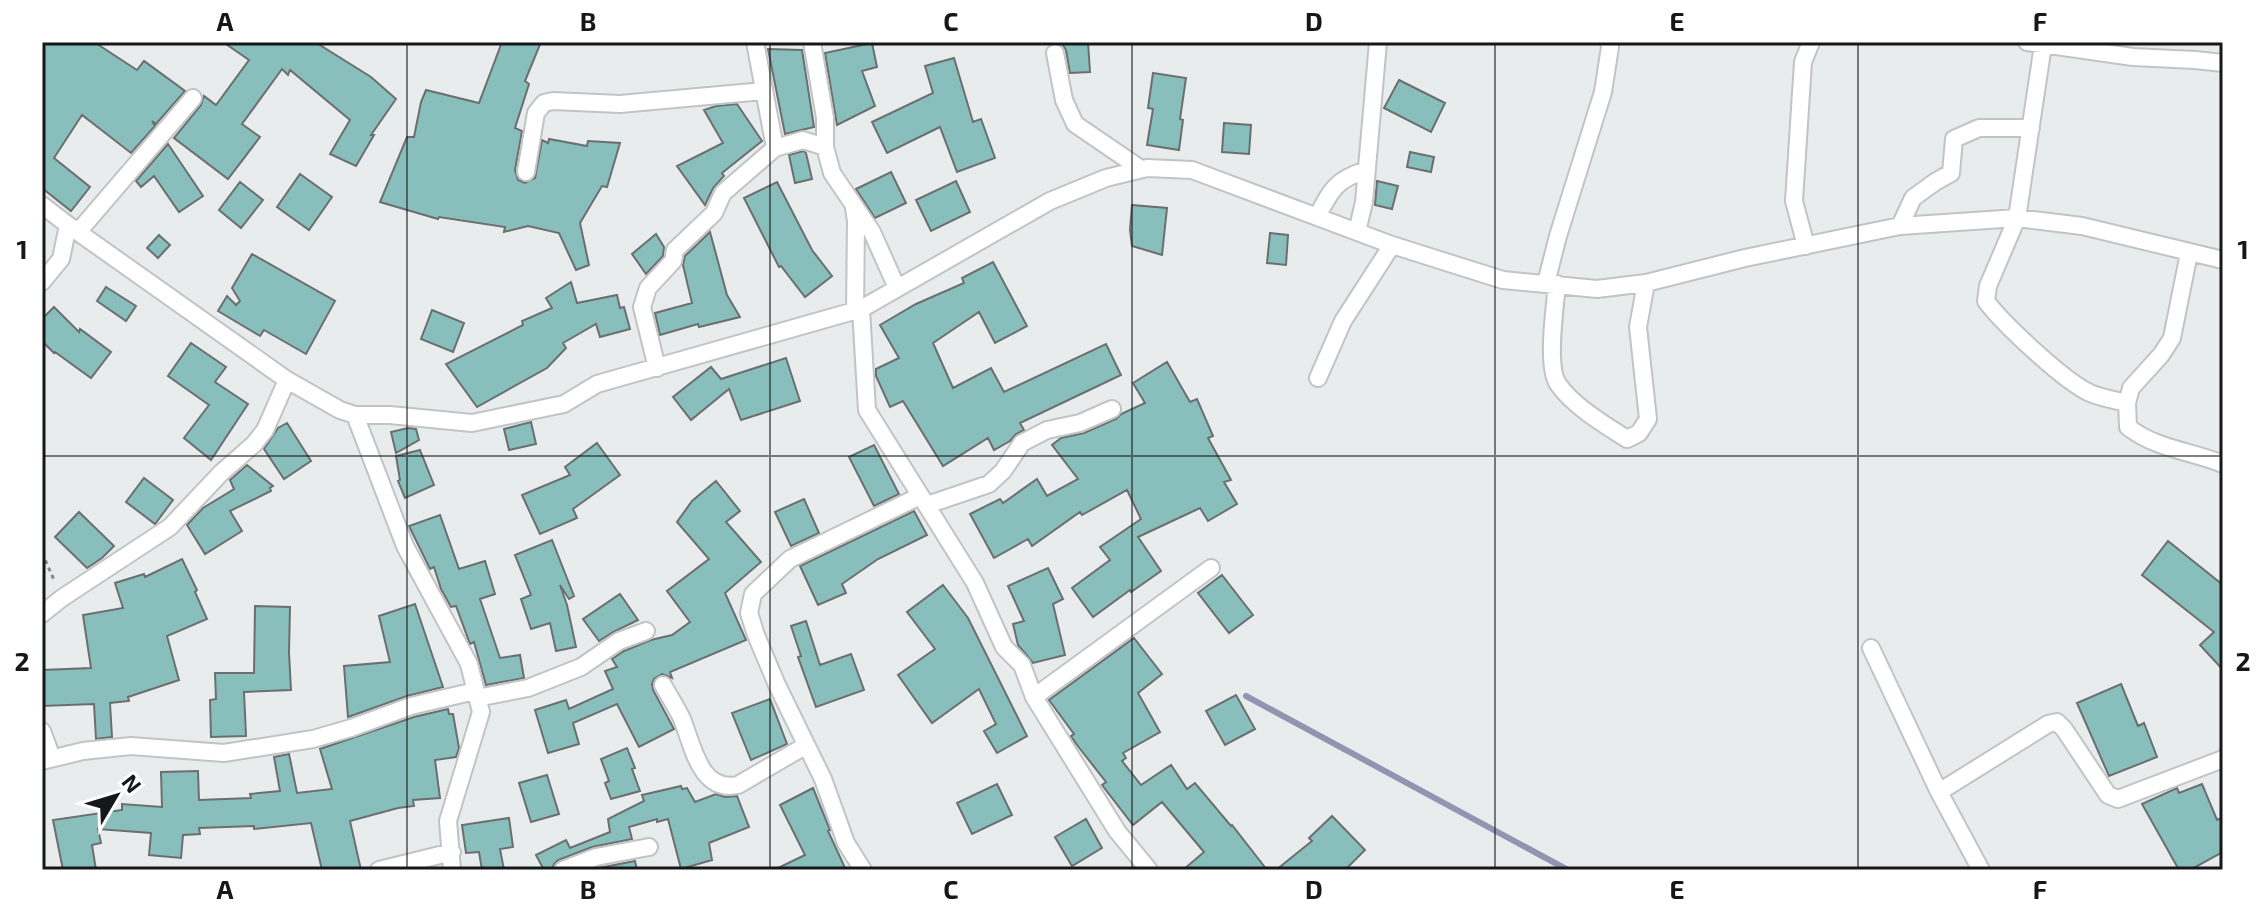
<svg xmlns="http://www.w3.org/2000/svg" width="2265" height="912" viewBox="0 0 2265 912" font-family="'Exo 2',sans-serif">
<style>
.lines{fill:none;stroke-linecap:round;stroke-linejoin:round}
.stream{stroke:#9295b2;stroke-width:6}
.building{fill:#88bfbc;stroke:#6b6f6f;stroke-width:2}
.street-casing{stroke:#c0c4c5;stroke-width:20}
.path{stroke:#838687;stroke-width:3;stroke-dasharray:4 4;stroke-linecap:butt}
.street{stroke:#fff;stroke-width:16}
.grid{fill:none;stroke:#161718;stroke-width:2;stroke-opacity:0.55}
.neatline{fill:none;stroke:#161718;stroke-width:3}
.grid-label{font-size:26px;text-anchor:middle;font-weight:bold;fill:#161718}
</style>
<rect width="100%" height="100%" fill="#e8eced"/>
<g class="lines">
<path class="stream" d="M1246,696L1568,870"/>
</g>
<path class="building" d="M42,42H94L137,70L144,61L185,91L156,124L152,121L155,126L131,153L82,115L54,158L90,187L71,211L42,188Z
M223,42H315L371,77L396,99L371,135H374L356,166L330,154L350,120L290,70L288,75L282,69L242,124L260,137L228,179L174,138L201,105L204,96L216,105L249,60Z
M502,42H541L525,81L529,84L515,128L522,131L515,170L518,180L525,183L535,178L542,140L548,143L549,139L587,146L588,141L620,143L607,187L602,186L580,223L589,265L576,270L559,233L528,226L504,232L505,227L439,217L438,219L380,202L407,137H414L421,102L426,90L479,103Z
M1055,42H1088L1090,72L1070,73L1066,50L1063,45Z
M872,43L877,67L862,71L875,106L837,125L825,53Z
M768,49L802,50L814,127L785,134Z
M954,58L973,122L981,119L995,158L957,172L940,127L887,153L872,122L933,93L925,66Z
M1153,73L1186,78L1180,119L1183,120L1179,150L1147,145L1153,109L1148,108Z
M1399,80L1445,103L1431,132L1384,108Z
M737,104L762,141L722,173L724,176L713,188L705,205L677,166L723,143L704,110L716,106Z
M1224,123L1251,125L1249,154L1222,152Z
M168,144L203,196L179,212L154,176L141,187L136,181Z
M803,151L806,153L812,179L795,183L789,155Z
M1410,152L1434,157L1431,172L1407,167Z
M891,172L906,203L875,218L856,189Z
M300,174L332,197L309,230L277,207Z
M956,181L970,212L931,231L916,200Z
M1377,181L1398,186L1392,209L1375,205Z
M240,182L263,200L241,228L219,210Z
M777,182L812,250L832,276L805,297L781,266L779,267L744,198Z
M1132,205L1167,208L1162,255L1132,246L1130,230Z
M710,232L727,295L740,317L699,327L698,324L660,335L655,313L692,303L683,265L685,256Z
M1270,233L1288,235L1286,265L1267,263Z
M656,234L664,247L663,256L646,274L632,254Z
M159,235L170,245L158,258L147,248Z
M252,254L335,301L306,354L264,330L260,336L218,311L227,296L236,305L240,301L232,288Z
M993,262L1027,326L995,343L979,312L933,343L953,388L991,368L1004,392L1106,344L1121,375L1020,423L1024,430L1016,434L1010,441L994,450L988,438L943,466L903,401L890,407L876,376V369L899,358L880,325L916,304L964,283L962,278Z
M571,282L577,303L617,295L620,308L624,307L630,329L600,337L596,324L563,343L566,348L547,368L477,407L446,364L523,325L522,321L552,308L546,298Z
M106,287L136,306L126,321L97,301Z
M54,307L79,332L80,329L111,352L91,378L55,352L54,353L42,341V319Z
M432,310L464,323L453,352L421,339Z
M191,343L226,367L215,382L248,404L211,460L184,438L209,405L168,376Z
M786,358L800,401L741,420L729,389L691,420L673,397L711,367L721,379Z
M1167,362L1190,402L1197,399L1213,436L1208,438L1231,480L1224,482L1237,504L1208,521L1200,508L1138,537L1161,571L1131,592L1130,590L1093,617L1072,588L1110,560L1100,547L1141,519L1127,490L1082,515L1080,512L1032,546L1028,539L994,558L970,514L1000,499L1003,503L1037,479L1047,496L1078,479L1052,445L1061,438L1084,433L1116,419L1121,414L1145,403L1133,383Z
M531,422L536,444L509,450L504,429Z
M287,423L311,461L284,479L264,449L278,428Z
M408,428L416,429L419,440L396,453L391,432Z
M597,443L620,475L573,509L577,518L540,534L522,495L570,475L565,467Z
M874,445L899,494L874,506L849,457Z
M420,450L434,485L405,498L398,481L400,480L396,456Z
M247,465L273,486L270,488L271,491L230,511L242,531L205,554L187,525L203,508L234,489L230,480Z
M144,478L173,500L155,524L126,502Z
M716,481L740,511L726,522L761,562L725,593L746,640L670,672L672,678L662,674L654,679L652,684L653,690L674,729L639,747L617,704L573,723L579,744L548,753L535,710L566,700L569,709L613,689L605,671L617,667L612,659L624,651L651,640L672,635L690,622L667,591L709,559L677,522L692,501Z
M804,499L819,533L791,546L775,512Z
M914,511L927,535L878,559L842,584L846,593L818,605L800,566Z
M79,512L114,546L102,558L87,568L55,537Z
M440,515L459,569L485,561L495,594L480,599L500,658L520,655L524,678L486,685L474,642L470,644L456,606L451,607L441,589L434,567L430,569L409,526Z
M552,540L574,596L569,599L560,585L567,605L576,647L556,651L550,623L531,629L521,599L531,595L515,555Z
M2168,541L2223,585V670L2200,645L2214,632L2142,575Z
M182,559L197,590L195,592L207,619L167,636L179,680L128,697L129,701L110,703L112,737L96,739L94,704L42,706V670L91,668L83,615L123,608L115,583L144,574L145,577Z
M1048,568L1063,599L1053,604L1065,655L1033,663L1018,645L1013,624L1024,621L1008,586Z
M1222,575L1253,615L1229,633L1198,593Z
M943,585L968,618L1027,736L997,753L984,731L996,724L979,689L932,723L898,675L935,649L907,612Z
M620,594L638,620L613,632L599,641L583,619Z
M415,604L443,687L407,696L348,717L344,666L390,662L379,616Z
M255,606L290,607L289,653L291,690L244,692L246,736L211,737L210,700L216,699L215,673H254Z
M806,621L820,665L851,654L864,690L816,707L798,657L801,656L791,626Z
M1134,638L1162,674L1138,693L1160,732L1123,753L1126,758L1122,761L1141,785L1171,765L1187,789L1195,783L1231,826L1232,825L1267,870H1183L1204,852L1162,802L1133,825L1102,785L1106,782L1077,745L1071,736L1074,734L1049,700Z
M2121,684L2138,726L2144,723L2157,757L2109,776L2077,703Z
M1236,695L1255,729L1225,745L1206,711Z
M770,699L787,744L751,760L732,713Z
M448,709L449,714H453L459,748L456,757L435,760L440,798L413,800L414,806L398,808L350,821L361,870H322L311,823L254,829V826L199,828L200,834L183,835L181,858L149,855L151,833L98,829L101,843L92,845L96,870H63L53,820L122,810V804L162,807L161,772L198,771L199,800L251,798L250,794L280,791L274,757L289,754L297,793L332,789L320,749L414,717Z
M627,748L635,768L632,769L640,791L611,799L605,783L609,781L601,759Z
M547,775L559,814L531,822L519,783Z
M997,784L1012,815L972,834L957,803Z
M2202,784L2217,820L2223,817V852L2190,870H2179L2142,804L2177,788L2179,793Z
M681,786L682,789L687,788L695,802L716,794L725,797L737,796L749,827L709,843L712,860L681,869L668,819L657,822V819L629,827L632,839L592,847L558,860L554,864L552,870H544L536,855L566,840L570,848L610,832L608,819L644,801L642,795Z
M813,788L830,830L828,831L846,870H774L805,855L780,805Z
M1332,816L1365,850L1345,870H1276L1312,841L1309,838Z
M509,818L513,847L500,849L504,870H482L479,852L466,853L462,825Z
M1086,819L1102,848L1072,866L1055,837Z
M635,861L637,870H593L599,868Z"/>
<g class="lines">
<g class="street-casing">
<path id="street" d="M755,42L775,148
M812,42L825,118V147L832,173L872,232L897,288
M2027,42L2133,57L2195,60L2223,63
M2043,45L2017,218L1988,286L1986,301C2003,324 2064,381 2090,393C2101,398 2115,400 2127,403
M1055,53L1064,100L1075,124L1141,169
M526,172L536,113L544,103L553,101L620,104L764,91
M42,205L68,225L287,380L340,410L355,415H390L472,423L564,404L597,384L861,309L1050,201L1106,178L1147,168L1192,170L1392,245L1503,280L1597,289L1646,283L1745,258L1900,226L2017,218L2082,226L2223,260
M854,208L856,221L855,310
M1317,217C1331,190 1336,179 1367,170
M1900,226L1913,198L1935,182L1951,173L1954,139L1979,128H2031
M78,232L193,98
M1357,232L1364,202L1378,42
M1806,246L1794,201L1803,62L1811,42
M2189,253L2172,338L2161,355L2131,388L2127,403L2128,427C2156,449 2191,451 2223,464
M42,282L61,259L68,225
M1546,283L1558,236L1603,92L1610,47L1609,42
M1557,284C1555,307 1546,367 1558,384C1573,406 1605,425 1627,439L1639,433L1648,419L1638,327L1646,283
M861,309L867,410L975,583L1004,647L1022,665L1034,697L1117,831L1149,870
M657,368L642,307L648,288L673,261L675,250L714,213L723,193L775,148L803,140L825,147
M1318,378L1343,321L1392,245
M355,415L405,546L469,664L481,712L448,821L452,870
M927,505L989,484L1003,471L1022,443L1047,430L1080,423L1112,409
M42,614L62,598L170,527L221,473L254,444L265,430L287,380
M1871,648L1939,792L2048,724L2057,722L2064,729L2108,795L2118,799L2223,759
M663,685C669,696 677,708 682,719C693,746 700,793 738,785L805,746
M1034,697L1211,568
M477,698L528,688L581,667L619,641L646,631
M42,731L52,758
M42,761L83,751L131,746L224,753L313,739L351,728L411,706L475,691
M1939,792L1981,870
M379,870L452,852
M563,870L596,857L649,847
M863,870L846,843L823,779L777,685L756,635L749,613L753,594L790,559L920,496"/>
</g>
<path class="path" d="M42,553L55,582"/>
<use href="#street" class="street"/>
</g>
<path class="grid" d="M407,42V870M770,42V870M1132,42V870M1495,42V870M1858,42V870M42,456H2223"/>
<rect width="2265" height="912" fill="none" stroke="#ffffff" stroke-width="88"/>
<g transform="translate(116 796) rotate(52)" stroke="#ffffff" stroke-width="6" paint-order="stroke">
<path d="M0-6L14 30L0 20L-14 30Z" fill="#161718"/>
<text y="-12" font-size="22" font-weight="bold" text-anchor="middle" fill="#161718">N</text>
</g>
<rect x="44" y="44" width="2177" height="824" class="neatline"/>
<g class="grid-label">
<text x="225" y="31">A</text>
<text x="588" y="31">B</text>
<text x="951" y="31">C</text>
<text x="1314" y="31">D</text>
<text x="1677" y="31">E</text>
<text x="2040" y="31">F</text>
<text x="22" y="259">1</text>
<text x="2243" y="259">1</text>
<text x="22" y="671">2</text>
<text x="2243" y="671">2</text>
<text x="225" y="899">A</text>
<text x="588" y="899">B</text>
<text x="951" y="899">C</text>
<text x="1314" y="899">D</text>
<text x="1677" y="899">E</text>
<text x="2040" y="899">F</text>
</g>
</svg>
